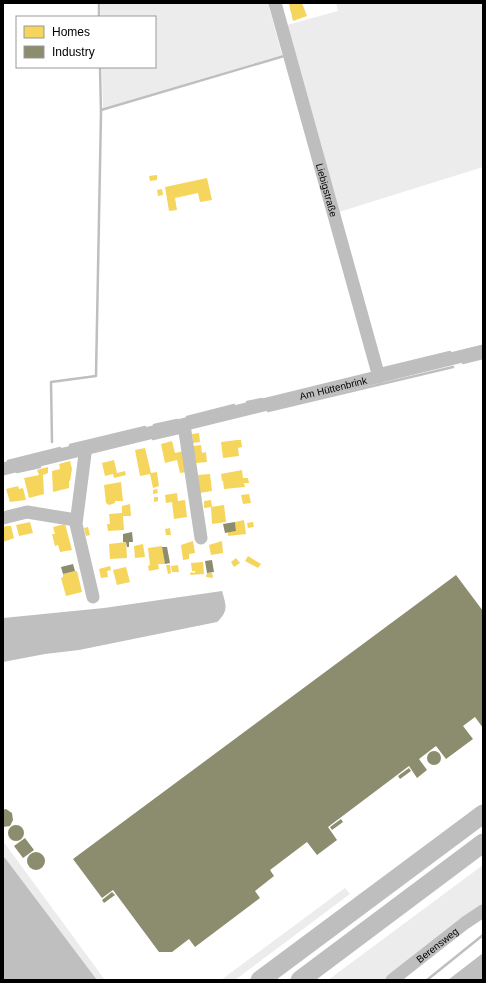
<svg xmlns="http://www.w3.org/2000/svg" width="486" height="983" viewBox="0 0 486 983" font-family="Arial,sans-serif">
<style>
.green{fill:#ececec}
.water{fill:#bfbfbf}
.homes{fill:#f6d55c}
.industry{fill:#8c8c6e}
.lines{fill:none;stroke-linecap:round;stroke-linejoin:round}
.stream{stroke:#bfbfbf;stroke-width:2.5}
.minor{stroke:#bebebe;stroke-width:13}
.highway{stroke:#bebebe;stroke-width:19}
.labels{text-anchor:middle;stroke-width:4;stroke-linejoin:round;paint-order:stroke}
.street-label{font-size:10px;fill:#000;stroke:#fff}
</style>
<rect width="100%" height="100%" fill="#fff"/>
<path class="green" d="M101,3H268L282,55L103,108L102,67H155V17H101Z
M336,3H483V167L339,212L287,25L338,11Z
M3,841L105,980H97L5,859L3,858Z
M483,865V906L474,910L384,980H328Z
M345,888L350,894L235,980H221Z"/>
<path class="water" d="M222,591C226,605 229,611 217,622L79,650L45,654L3,662V618L104,608Z
M3,858H5L97,980H3Z
M483,953V980H448Z"/>
<path class="homes" d="M293,3H302L307,16L293,21L289,4Z
M157,175V180L150,181L149,176Z
M207,178L212,200L200,202L198,193L175,198L177,210L169,211L165,187Z
M162,189L163,195L158,196L157,190Z
M199,433L200,442L193,443L192,434Z
M237,440H241L242,447L238,448L239,456L223,458L221,442Z
M172,441L175,453L184,451L187,472L180,473L177,460L165,463L161,444Z
M201,445L202,453L206,452L207,462L196,463L193,446Z
M145,448L151,473L157,472L159,486L153,488L150,474L140,476L135,450Z
M114,460L117,473L125,471L126,475L114,478L113,474L105,476L102,463Z
M70,461L72,469L70,481H69V488L53,492L52,471L60,469L59,464Z
M48,467V473L43,475L44,494L29,498L24,478L39,475L37,470Z
M242,470L243,478H248L249,483H244L245,487L224,489L223,481L227,480L222,481L221,474Z
M210,474L212,491L200,493L198,475Z
M121,482L123,501H115V503L109,505L106,503L104,485Z
M18,486L19,489L23,488L26,500L10,502L6,489Z
M157,489L158,493L153,494V490Z
M177,493L178,501L185,500L187,517L174,519L172,502L166,503L165,495Z
M249,494L251,503L243,504L241,495Z
M154,497H158V501L154,502Z
M211,500L212,507L204,508V501Z
M130,504L131,516H123L124,530L108,531L107,524H110L109,514L122,513V506Z
M224,505L226,522L212,524L211,507Z
M244,520L246,534L228,536V532L236,531L235,522Z
M30,522L33,533L19,536L16,525Z
M253,522L254,527L248,528L247,523Z
M65,524L72,550L60,552L58,545L55,546L52,534H55L53,527Z
M7,526H11L14,538L3,542V527Z
M88,527L90,535L86,536L84,528Z
M170,528L171,535H166L165,529Z
M193,541L195,553L189,554V559L183,560L181,545Z
M222,541L223,553L211,555L209,545Z
M126,542L127,558L110,559L109,544Z
M143,544L145,557L135,558L134,546Z
M162,546L165,564H158L159,569L149,571L148,566L150,565L148,548Z
M248,556L261,564L258,568L245,561Z
M236,558L240,563L234,567L231,562Z
M203,562L204,574L190,575L191,572L195,573V571H192L191,563Z
M166,565H170L171,573L168,574Z
M178,565L179,572H172L171,566Z
M110,566L111,570L107,571L108,577L101,578L99,569Z
M126,567L130,582L117,585L113,570Z
M75,571H77L82,592L66,596L61,578L63,577V574Z
M207,573H212L213,578L206,577Z"/>
<path class="industry" d="M235,522L236,531L225,533L223,524Z
M132,532L133,542H129V547H127L126,542H123V534Z
M162,547H167L170,563L165,564Z
M212,560L214,572L207,573L205,561Z
M73,564L75,571L63,574L61,567Z
M456,575L483,611V728L475,717L463,726L473,739L446,759L436,746L419,759L427,770L417,778L409,766L328,827L337,840L317,855L307,842L270,870L274,876L255,891L260,898L195,947L189,939L172,952H159L113,890L102,898L73,859Z
M427 758a7 7 0 1 1 14 0a7 7 0 1 1-14 0Z
M409,768L411,771L400,779L398,776Z
M6,809L12,813L13,820L10,826L3,827V810Z
M341,819L343,822L332,830L330,827Z
M8 833a8 8 0 1 1 16 0a8 8 0 1 1-16 0Z
M25,838L34,850L23,858L14,846Z
M27 861a9 9 0 1 1 18 0a9 9 0 1 1-18 0Z
M112,892L115,895L104,903L102,900Z"/>
<g class="lines">
<path class="stream" d="M99,3V17
M101,110L284,56
M463,363L483,358
M384,368L450,352
M247,402L262,399
M268,411L453,367
M187,417L234,405
M154,425L177,420
M153,439L179,433
M52,442L51,382L96,376L101,113L100,67
M70,445L145,427
M8,461L60,448
M17,472L40,467
M427,980L483,935"/>
<g class="minor">
<path id="s1" d="M275,3L379,377"/>
<path d="M184,425L201,538"/>
<path d="M84,449L85,454L76,524L93,597"/>
<path id="s2" d="M3,469L483,351"/>
<path d="M3,518L27,512L76,520"/>
<path id="s3" d="M392,980L465,923L483,911"/>
</g>
<path class="highway" d="M260,980L483,814
M300,980L483,843"/>
</g>
<g class="labels">
<g class="street-label">
<text dy="4" stroke="none"><textPath href="#s1" startOffset="194">Liebigstraße</textPath></text>
<text dy="4" stroke="none"><textPath href="#s2" startOffset="340">Am Hüttenbrink</textPath></text>
<text dy="4" stroke="none"><textPath href="#s3" startOffset="57">Berensweg</textPath></text>
</g>
</g>
<rect width="486" height="983" fill="none" stroke="#000000" stroke-width="8"/>
<rect x="16" y="16" width="140" height="52" fill="#ffffff" stroke="#999999"/>
<rect x="24" y="26" width="20" height="12" fill="#f6d55c" stroke="#999999"/>
<text x="52" y="36" font-size="12" fill="#000000">Homes</text>
<rect x="24" y="46" width="20" height="12" fill="#8c8c6e" stroke="#999999"/>
<text x="52" y="56" font-size="12" fill="#000000">Industry</text>
</svg>
